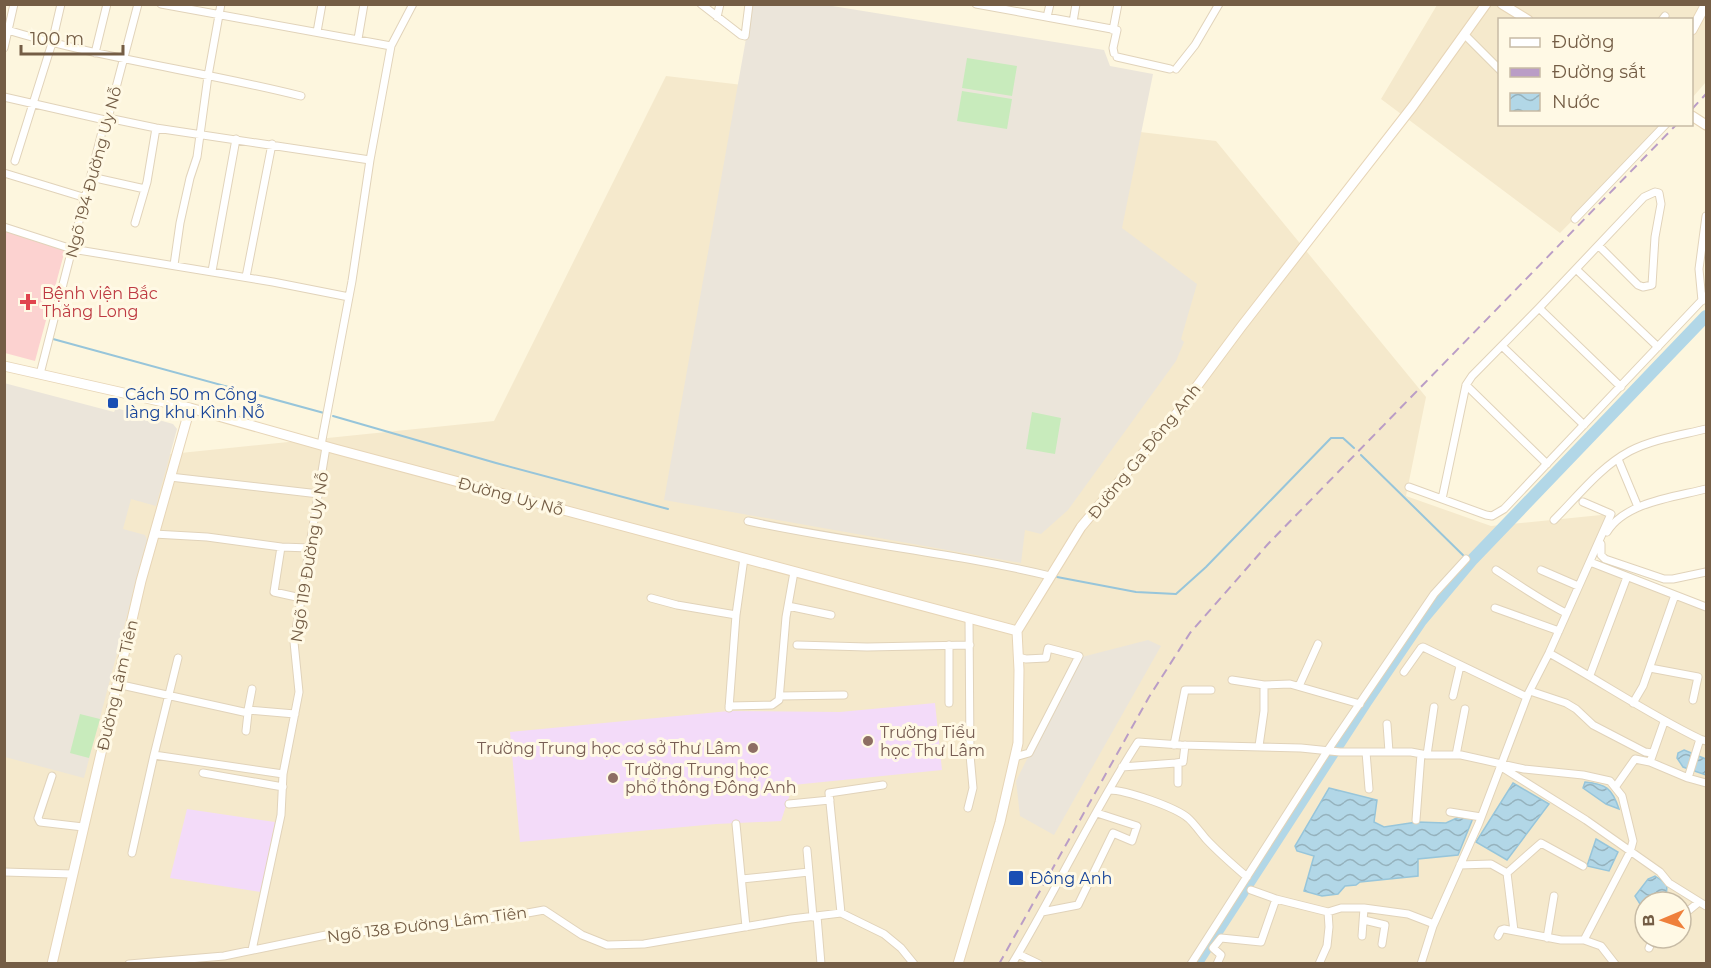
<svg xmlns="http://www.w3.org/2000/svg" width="1711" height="968" viewBox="0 0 1711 968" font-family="Montserrat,sans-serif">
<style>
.residential{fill:#f5e9cc;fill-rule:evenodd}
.industrial{fill:#ebe5da}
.education{fill:#f3dbf9}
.medical{fill:#fcd2d0}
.grass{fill:#c8ebbc}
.water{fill:url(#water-waves);stroke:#97c5da;stroke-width:1.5}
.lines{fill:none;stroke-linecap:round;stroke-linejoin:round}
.stream{stroke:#97c5da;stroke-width:2}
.river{stroke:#b2d7e7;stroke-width:12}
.street-casing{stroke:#e1d3ba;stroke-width:9}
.secondary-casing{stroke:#e7d5b7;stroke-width:11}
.street{stroke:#fff;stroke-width:7}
.secondary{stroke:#fff;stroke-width:9}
.rail{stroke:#ba9dc6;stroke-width:2;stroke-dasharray:9 6;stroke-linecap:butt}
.health-dot{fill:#e0444e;stroke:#fff9e5;stroke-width:2}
.transit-dot{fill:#1a4fb4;stroke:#fff9e5;stroke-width:2}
.education-dot{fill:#8d6e63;stroke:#fff9e5;stroke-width:2}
.labels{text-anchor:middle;stroke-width:6;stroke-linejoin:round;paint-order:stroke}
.street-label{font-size:16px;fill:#745d45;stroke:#fff9e5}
.health-label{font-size:16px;fill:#be3a42;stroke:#fff9e5;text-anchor:start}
.transit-label{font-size:16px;fill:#164399;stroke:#fff9e5;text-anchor:start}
.education-label{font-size:16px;fill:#785e54;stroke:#fff9e5;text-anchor:start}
</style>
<defs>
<pattern id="water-waves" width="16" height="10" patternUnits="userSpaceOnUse" patternTransform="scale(1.5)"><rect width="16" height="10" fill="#b2d7e7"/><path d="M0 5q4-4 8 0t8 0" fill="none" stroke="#95b2bd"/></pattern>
</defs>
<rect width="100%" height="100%" fill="#fdf6de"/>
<path class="residential" d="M1437,5H1706V82L1692,98V20H1500V124L1666,125L1560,233L1381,99Z
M666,76L1216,141L1426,397L1406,496L1491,526L1611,514L1590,562L1706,611V963L5,964V471L494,421ZM1645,902H1681V938H1645Z"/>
<path class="industrial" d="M752,5H826L1104,50L1110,66L1153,74L1122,228L1197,284L1181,339L1184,342L1176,361L1068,510L1041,534L1025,530L1021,563L664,500Z
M4,383L114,412L116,408L173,424L177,429L156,506L131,499L123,529L145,535L147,540L84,778L5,757Z
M1148,640L1161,646L1054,835L1020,816L1016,781L1078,658Z"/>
<path class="education" d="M935,703L942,770L793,785L781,821L716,824L520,842L510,732L729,711L840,712Z
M187,809L275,822L261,892L170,878Z"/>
<path class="medical" d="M4,230L65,250L35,361L5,353Z"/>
<path class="grass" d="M967,58L1017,66L1012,96L962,88Z
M962,91L1012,99L1007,129L957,121Z
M1032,412L1061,418L1055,454L1026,449Z
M80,714L100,719L89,758L70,753Z"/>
<path class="water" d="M1684,750L1706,759V775L1683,767L1677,758L1678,753Z
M1585,782C1606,784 1612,788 1619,809L1606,804L1583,788Z
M1513,783L1549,804L1507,860L1476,842Z
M1329,788L1377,800L1374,822L1384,827L1417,822L1446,823L1461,816L1473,818L1458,855L1418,859V876L1360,882L1356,885L1345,886L1338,894L1322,896L1304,891L1314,856L1297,851L1295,846Z
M1596,839L1618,852L1609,871L1587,866Z
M1655,876L1667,884L1666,902H1645V906L1640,904L1635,896L1648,879Z"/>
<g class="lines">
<path class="stream" d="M53,339L324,413
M333,416L496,463L668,509
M1361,455L1470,562
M1057,577L1136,592L1176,594L1206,567L1331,438H1343L1354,448"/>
<path class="river" d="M1196,964L1366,702L1421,621L1473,559L1706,316"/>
<g class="street-casing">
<path id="street" d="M161,4L391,46
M701,4L741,35L745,36L749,4
M976,4L1117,30L1113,48L1114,53
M717,17L720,4
M1047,17L1050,4
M1662,20L1665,16
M1073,22L1076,4
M4,29C102,59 202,71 301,96
M1113,30L1118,4
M317,32L322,4
M1464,34L1500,70
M358,39L364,4
M4,48L14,4
M95,53L107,4
M1117,57L1170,69
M1176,69L1195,45L1219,4
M4,97L105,120
M108,118L156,128L370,160
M15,161L52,43L61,4
M4,173L86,198
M91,177L145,189
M1575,219L1666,124
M135,223L147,182L156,128
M4,227L72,249L273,282L349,297
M174,265L180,223L190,178L197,157L208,76L221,4
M1577,270L1658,347
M212,271L236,139
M246,277L272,144
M1702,301L1699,269L1706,216
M1539,308L1621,387
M1502,346L1584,425
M40,374L105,120L108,118L138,4
M1466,385L1547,464
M321,445L352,281L370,160L391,46L413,4
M1618,459L1638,507
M170,477L319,494
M1409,487L1486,515L1492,516L1504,509L1706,296
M1442,499L1466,385L1472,376L1539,308L1644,197L1655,192L1659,193L1661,204L1655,237L1652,285L1643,287L1638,285L1599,246
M1554,520C1578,496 1600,467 1630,451C1653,439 1682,435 1706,429
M748,521C848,543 951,552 1050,576
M1607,532C1625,502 1675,497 1706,489
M154,534L207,537L281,547L310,548
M1601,544V555L1605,559L1664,579H1673L1706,572
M281,547L274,592L301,598
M1590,562L1706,607
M1496,570C1519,585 1542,601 1566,613
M1541,570L1578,586
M651,598L677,605L736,615
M788,606L831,615
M1495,608L1559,631
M797,645L867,647L970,645
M1549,653C1600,681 1648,714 1700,739
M178,658L154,755L283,774
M1650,668L1698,677L1693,700
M1404,672L1421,648L1423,647L1527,697
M1590,675L1627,577
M1232,680L1264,685L1290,684L1360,704
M117,684L248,713V710L295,714
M1299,686L1318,644
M1530,691L1566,703L1576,709L1593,725L1645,752L1652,753
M780,696L844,695
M1453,696L1460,666
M949,703V645
M1633,703L1643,686L1675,595
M729,706L772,705L779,700L786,617L794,572
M729,708L736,615L744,558
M248,710L252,689
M1387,724L1389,752
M246,731L248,713
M1174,745L1185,690H1211
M1259,746L1264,711V685
M1366,752L1369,789
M1427,755L1434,707
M1456,755L1465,709
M1015,757L1029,753L1079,656L1048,648L1046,658L1026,659L1018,657
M1650,762L1688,778L1706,783
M1176,763L1183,762L1185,745
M1500,766L1586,820L1660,872L1669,883L1706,906
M1122,767L1176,763L1178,764V783
M203,773L283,787
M52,776L38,818L40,822L83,827
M1688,778L1700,739L1706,741
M1616,786L1635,759L1650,762L1664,722
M1109,790C1126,790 1175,807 1188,818C1192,821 1201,833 1206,839C1219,853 1233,865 1247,877
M789,804L830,800
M968,808L973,788L970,755L969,618
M1450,812L1481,817
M1416,820L1421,754
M736,824L746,927
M807,850L813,917
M132,853L154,755
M1460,865L1491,864L1507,873L1514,931
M4,872L72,874
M1507,873L1541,843L1583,866
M742,879L809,872
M1276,899L1328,912L1341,908H1364L1408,914L1434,924
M1042,912L1078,905L1113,833L1132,841L1137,826L1097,813
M841,913L829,793L883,785
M817,916L821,964
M1364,920L1385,925L1382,944
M1681,923L1688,911L1699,902
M1362,936L1364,908
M1498,936L1501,930L1504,929L1561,940H1584L1601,946L1615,964
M1547,938L1554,896
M1649,948L1653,938
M252,950L281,815L283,774L299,692L294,642L326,447
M1018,954L1039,964
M129,964L224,956L326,935L439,925L511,916L544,910L582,935L607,945L644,944L791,919L841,913L884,934L901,948L914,964
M1012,964C1056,891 1092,813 1138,742L1181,745L1301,748L1340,752H1411L1427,755H1461L1524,769L1583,775L1610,781L1622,796L1633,841L1630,852L1584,940
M1191,964L1328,750L1434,594L1466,559
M1217,964L1221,955L1213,948L1221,938L1261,942L1276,899L1251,890
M1319,964L1327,946L1329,927L1328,912
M1421,964L1433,926L1479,823L1528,694L1549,653L1611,514L1583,502"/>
</g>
<g class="secondary-casing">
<path id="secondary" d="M1502,4L1528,20
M1692,30L1706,4
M1692,116L1706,125
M4,366L190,408L335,449L1017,631
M52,964L141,581L190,408
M958,964L1000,822L1018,743L1019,670L1017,631L1081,527L1177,413L1241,327L1413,106L1486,4"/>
</g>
<use href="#street" class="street"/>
<use href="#secondary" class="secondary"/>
<path class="rail" d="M1692,109L1706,94
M999,964L1149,697L1190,633L1268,544L1677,124"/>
</g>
<path class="health-dot" d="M25 293h6v6h6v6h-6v6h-6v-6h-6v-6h6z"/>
<g class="transit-dot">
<rect x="107" y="397" width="12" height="12" rx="3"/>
<rect x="1008" y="870" width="16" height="16" rx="3"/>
</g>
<g class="education-dot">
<circle cx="868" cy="741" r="6"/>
<circle cx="753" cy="748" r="6"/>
<circle cx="613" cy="778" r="6"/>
</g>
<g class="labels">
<g class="street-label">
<text transform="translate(93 172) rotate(-75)" y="6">Ngõ 194 Đường Uy Nỗ</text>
<text transform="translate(1144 451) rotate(-51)" y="6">Đường Ga Đông Anh</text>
<text transform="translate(511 496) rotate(15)" y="6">Đường Uy Nỗ</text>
<text transform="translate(309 557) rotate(-81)" y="6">Ngõ 119 Đường Uy Nỗ</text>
<text transform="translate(117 685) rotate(-77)" y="6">Đường Lâm Tiên</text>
<text transform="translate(427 924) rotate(-7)" y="6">Ngõ 138 Đường Lâm Tiên</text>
</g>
<g class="health-label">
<text x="42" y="299">Bệnh viện Bắc<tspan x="42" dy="18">Thăng Long</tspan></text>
</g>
<g class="transit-label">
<text x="125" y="400">Cách 50 m Cổng<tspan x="125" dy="18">làng khu Kình Nỗ</tspan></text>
<text x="1030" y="884">Đông Anh</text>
</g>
<g class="education-label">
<text x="880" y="738">Trường Tiểu<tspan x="880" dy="18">học Thư Lâm</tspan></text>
<text x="741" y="754" text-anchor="end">Trường Trung học cơ sở Thư Lâm</text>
<text x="625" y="775">Trường Trung học<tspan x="625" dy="18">phổ thông Đông Anh</tspan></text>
</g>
</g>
<rect width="1711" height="968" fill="none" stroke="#745d45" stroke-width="12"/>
<rect x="1498" y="18" width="195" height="108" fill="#fff9e5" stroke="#c7bba5" stroke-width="1.5"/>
<rect x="1510" y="38" width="30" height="9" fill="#ffffff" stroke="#c7bba5" stroke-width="1.5"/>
<text x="1552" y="48" font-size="18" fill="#745d45">Đường</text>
<rect x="1510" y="68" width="30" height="9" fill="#ba9dc6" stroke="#c7bba5" stroke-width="1.5"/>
<text x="1552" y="78" font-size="18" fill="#745d45">Đường sắt</text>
<rect x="1510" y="93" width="30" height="18" fill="url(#water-waves)" stroke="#c7bba5" stroke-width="1.5"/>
<text x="1552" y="108" font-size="18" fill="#745d45">Nước</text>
<g transform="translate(1663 920) rotate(268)"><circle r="28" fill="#fff9e5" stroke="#c7bba5" stroke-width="1.5"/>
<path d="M0-4.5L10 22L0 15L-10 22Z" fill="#ef803b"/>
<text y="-9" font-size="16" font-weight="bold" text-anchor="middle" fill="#745d45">B</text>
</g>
<path d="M21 45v9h102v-9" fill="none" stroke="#745d45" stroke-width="3"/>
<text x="30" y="45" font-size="18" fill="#745d45" stroke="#fff9e5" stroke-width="4.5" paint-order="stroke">100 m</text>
</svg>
